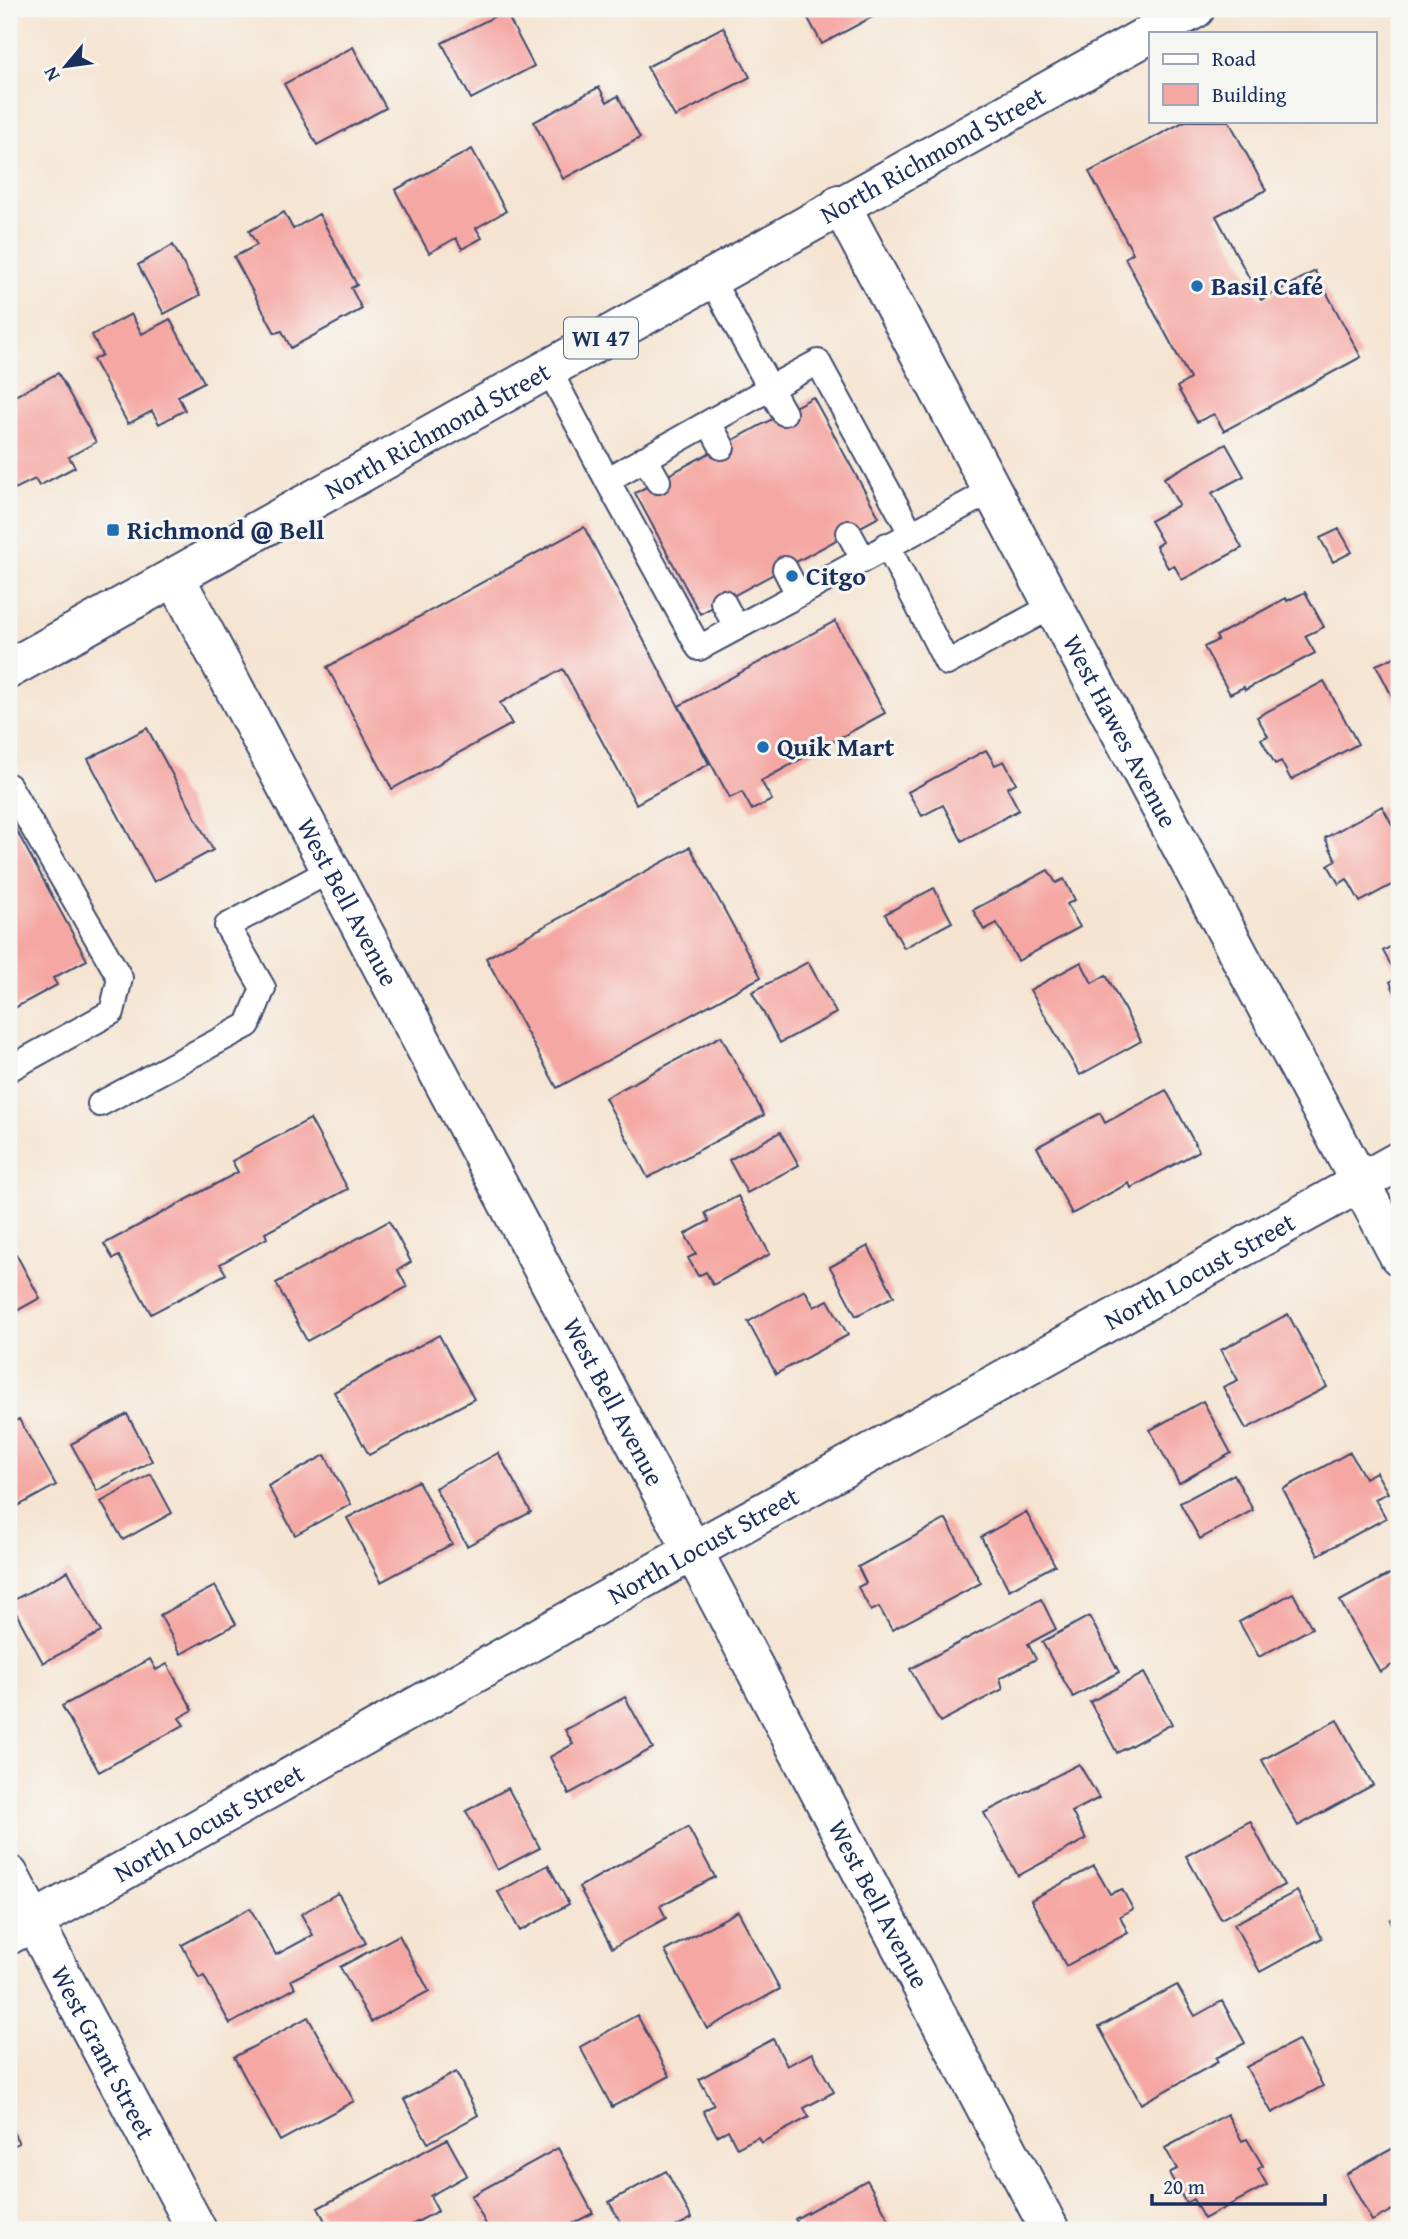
<svg xmlns="http://www.w3.org/2000/svg" width="1408" height="2239" viewBox="0 0 1408 2239" font-family="'Gentium Book Plus',serif">
<style>
.building{fill:#f5a7a3}
.lines{fill:none;stroke-linecap:round;stroke-linejoin:round}
.lane-casing{stroke:#3c4a6f;stroke-width:28}
.street-casing{stroke:#3c4a6f;stroke-width:42}
.primary-casing{stroke:#3c4a6f;stroke-width:42}
.lane{stroke:#fff;stroke-width:24}
.street{stroke:#fff;stroke-width:38}
.primary{stroke:#fff;stroke-width:38}
.poi-dot{fill:#1f6fb2;stroke:#f6f6f2;stroke-width:2.5}
.labels{text-anchor:middle;stroke-width:6;stroke-linejoin:round;paint-order:stroke}
.shield{fill:#f6f6f2;stroke:#5d6b8a;stroke-width:2}
.shield-label{font-size:24px;font-weight:bold;fill:#1b2f5e}
.street-label{font-size:26px;fill:#1b2f5e;stroke:#f6f6f2}
.poi-label{font-size:26px;font-weight:bold;fill:#1b2f5e;stroke:#f6f6f2;text-anchor:start}
</style>
<rect width="100%" height="100%" fill="#f6f6f2"/>
<filter id="ink" filterUnits="userSpaceOnUse"><feTurbulence type="fractalNoise" baseFrequency=".0143" numOctaves="2"/><feDisplacementMap in="SourceGraphic" scale="14" xChannelSelector="R" yChannelSelector="G"/><feConvolveMatrix kernelMatrix="1 2 1 2 8 2 1 2 1" color-interpolation-filters="sRGB"/></filter>
<filter id="wash" filterUnits="userSpaceOnUse"><feTurbulence type="fractalNoise" baseFrequency=".00686" numOctaves="4" result="noise"/><feDisplacementMap in="SourceGraphic" scale="28" xChannelSelector="R" yChannelSelector="G"/><feGaussianBlur stdDeviation="1.57" result="paint"/><feColorMatrix in="noise" values="0 0 0 0 0 0 0 0 0 0 0 0 0 0 0 0 0 1.4 0 .05"/><feComposite in="paint" operator="in"/></filter>
<g filter="url(#wash)">
<rect width="100%" height="100%" fill="#f5e4d1"/>
<g id="blocks">
<path class="building" d="M803,9H887L822,44Z
M505,11L534,66L471,99L442,43Z
M723,27L750,77L675,117L647,67Z
M353,47L386,108L317,145L284,84Z
M599,87L607,102L618,96L640,138L563,179L534,122Z
M1185,121H1229L1266,190L1216,216L1261,300L1315,271L1361,357L1224,431L1214,414L1197,422L1177,387L1190,379L1125,258L1133,253L1089,172Z
M472,149L506,211L476,228L482,238L462,249L456,238L429,253L395,190Z
M284,212L293,229L319,214L357,285L351,288L362,309L291,348L282,331L275,333L234,257L257,245L249,231Z
M173,245L200,295L164,314L138,265Z
M131,314L142,334L170,319L204,382L178,396L185,410L159,424L152,411L128,424L93,360L102,355L92,335Z
M58,373L96,442L69,457L75,467L39,486L35,479L15,489L9,477V399Z
M813,397L879,517L700,614L635,493Z
M1226,444L1244,476L1212,493L1242,548L1182,580L1174,565L1168,568L1156,546L1162,542L1150,521L1179,505L1164,478Z
M584,527L709,764L636,804L563,669L500,703L512,724L392,789L327,667Z
M1339,529L1352,552L1333,562L1320,538Z
M1305,592L1324,627L1305,636L1315,653L1245,690L1244,687L1230,694L1204,647L1218,640L1216,636L1286,598L1287,601Z
M835,621L885,713L761,781L772,800L752,810L742,792L730,798L679,706Z
M1399,655V710L1376,665Z
M1324,681L1358,744L1291,780L1281,761L1275,764L1261,739L1268,736L1257,717Z
M147,728L213,850L154,882L88,759Z
M986,750L995,765L1004,761L1016,783L1007,788L1019,810L962,841L943,805L922,816L908,792Z
M1382,806L1399,837V881L1360,902L1347,879L1339,884L1328,865L1336,860L1325,838Z
M13,824L87,960L53,978L57,985L9,1011V826Z
M690,847L761,977L557,1088L486,958Z
M1048,870L1056,883L1064,879L1075,900L1067,904L1080,927L1018,961L997,923L984,930L973,910Z
M934,888L952,922L904,948L885,914Z
M1399,942V1001L1390,982L1398,977L1383,951Z
M808,962L836,1013L780,1043L752,992Z
M1081,962L1092,983L1106,975L1141,1041L1080,1075L1030,990Z
M721,1036L764,1115L648,1178L605,1098Z
M1166,1090L1199,1151L1131,1188L1129,1183L1072,1214L1037,1147L1100,1113L1105,1123Z
M310,1119L348,1189L265,1233L267,1238L220,1264L226,1274L151,1314L119,1256L113,1259L104,1244L238,1172L232,1161Z
M780,1132L799,1165L747,1193L729,1160Z
M738,1196L770,1254L713,1285L706,1272L698,1276L688,1258L696,1254L685,1234L709,1221L705,1213Z
M389,1221L411,1262L398,1270L407,1287L307,1341L276,1283Z
M868,1246L894,1296L856,1316L830,1267Z
M16,1254L40,1298L9,1315V1258Z
M805,1290L814,1307L828,1300L848,1335L776,1374L748,1322Z
M1288,1314L1327,1387L1246,1429L1223,1387L1238,1380L1221,1350Z
M439,1335L474,1399L369,1455L334,1392Z
M1203,1401L1231,1453L1179,1483L1150,1430Z
M127,1414L152,1461L97,1491L71,1444Z
M19,1419L56,1485L9,1511V1425Z
M1350,1452L1365,1478L1376,1472L1388,1493L1375,1499L1386,1518L1318,1555L1283,1489Z
M498,1453L531,1512L467,1546L435,1488Z
M325,1455L351,1504L295,1535L268,1486Z
M151,1474L172,1513L123,1540L101,1502Z
M1234,1474L1253,1510L1200,1539L1180,1503Z
M418,1481L452,1544L381,1582L347,1518Z
M1026,1512L1055,1565L1009,1590L981,1537Z
M946,1519L981,1583L892,1630L879,1607L871,1611L858,1587L866,1583L858,1567Z
M1399,1569V1661L1380,1672L1340,1601Z
M68,1571L101,1632L43,1663L10,1602Z
M215,1586L236,1624L181,1654L160,1615Z
M1293,1593L1312,1628L1259,1657L1239,1622Z
M1041,1599L1056,1629L1028,1644L1036,1659L1000,1678L1003,1689L940,1722L910,1669Z
M1089,1616L1119,1672L1073,1697L1042,1642Z
M150,1659L156,1670L167,1664L193,1710L179,1718L184,1725L99,1772L62,1706Z
M1144,1673L1172,1724L1117,1753L1090,1702Z
M625,1697L653,1748L569,1794L550,1757L573,1744L565,1730Z
M1337,1720L1373,1785L1298,1826L1262,1760Z
M1079,1764L1099,1798L1072,1812L1086,1839L1018,1876L984,1813Z
M508,1788L540,1848L497,1870L466,1811Z
M1250,1821L1284,1885L1221,1919L1186,1856Z
M688,1827L715,1877L660,1906L666,1918L612,1948L579,1887Z
M548,1865L569,1904L520,1931L498,1892Z
M1094,1866L1110,1894L1122,1889L1133,1909L1120,1916L1128,1933L1066,1966L1031,1900Z
M1297,1891L1322,1938L1260,1972L1234,1924Z
M338,1893L366,1943L291,1980L295,1988L230,2024L204,1976L199,1978L182,1945L250,1908L276,1955L313,1935L301,1914Z
M738,1911L780,1989L707,2029L665,1951Z
M1399,1915V1938L1390,1920Z
M399,1935L429,1991L371,2022L340,1967Z
M1177,1985L1195,2016L1222,2001L1245,2043L1216,2058L1218,2062L1141,2104L1099,2027Z
M637,2015L670,2076L612,2107L580,2047Z
M308,2017L354,2101L280,2141L234,2057Z
M773,2039L787,2066L812,2053L834,2092L804,2108L809,2117L761,2143L758,2137L737,2148L728,2130L717,2136L703,2111L714,2105L699,2079Z
M1298,2040L1323,2086L1272,2113L1246,2067Z
M456,2072L478,2115L428,2143L404,2100Z
M1227,2114L1242,2141L1247,2139L1263,2166L1258,2169L1267,2185L1204,2219L1193,2199L1186,2203L1169,2173L1177,2169L1165,2148Z
M9,2125L19,2143L9,2148Z
M447,2139L467,2175L430,2196L438,2211L402,2230H330L318,2208Z
M1399,2145V2206L1372,2221L1346,2174Z
M558,2148L593,2213L560,2230H489L471,2196Z
M666,2171L692,2218L670,2230H625L609,2202Z
M867,2180L893,2227L887,2230H801L795,2219Z"/>
</g>
</g>
<g filter="url(#ink)">
<use href="#blocks" fill-opacity="0" stroke="#3c4a6f" stroke-width="2"/>
<g class="lines">
<g class="lane-casing">
<path id="lane" d="M548,368L607,480L770,388L710,277
M784,413L770,388L818,362L911,533
M709,423L722,447
M645,458L658,481
M607,480L699,648L991,491
M849,533L863,559
M887,545L947,663L1053,606
M785,569L798,594
M723,602L736,627
M9,786L120,978L112,1012L9,1069
M100,1104L248,1025L263,988L227,926L331,870"/>
</g>
<g class="street-casing">
<g id="street">
<path id="s1" d="M840,204L1399,1256"/>
<path id="s2" d="M175,577L721,1604L1050,2230"/>
<path id="s3" d="M9,1875L197,2230"/>
<path id="s4" d="M9,1935L693,1551L1399,1161"/>
</g>
</g>
<g class="primary-casing">
<g id="primary">
<path id="s5" d="M9,669L1195,9"/>
</g>
</g>
<use href="#lane" class="lane"/>
<use href="#street" class="street"/>
<use href="#primary" class="primary"/>
</g>
</g>
<g class="poi-dot">
<circle cx="1197" cy="286" r="7"/>
<rect x="106" y="523" width="14" height="14" rx="3.5"/>
<circle cx="792" cy="576" r="7"/>
<circle cx="763" cy="747" r="7"/>
</g>
<g class="labels">
<rect class="shield" x="564" y="317.5" width="74" height="41" rx="5"/>
<g class="shield-label">
<text x="601" y="346">WI 47</text>
</g>
<g class="street-label">
<text dy="9" stroke="none"><textPath href="#s5" startOffset="1057">North Richmond Street</textPath></text>
<text dy="9" stroke="none"><textPath href="#s5" startOffset="490">North Richmond Street</textPath></text>
<text dy="9" stroke="none"><textPath href="#s1" startOffset="597">West Hawes Avenue</textPath></text>
<text dy="9" stroke="none"><textPath href="#s2" startOffset="368">West Bell Avenue</textPath></text>
<text dy="9" stroke="none"><textPath href="#s4" startOffset="1363">North Locust Street</textPath></text>
<text dy="9" stroke="none"><textPath href="#s2" startOffset="934">West Bell Avenue</textPath></text>
<text dy="9" stroke="none"><textPath href="#s4" startOffset="796">North Locust Street</textPath></text>
<text dy="9" stroke="none"><textPath href="#s4" startOffset="229">North Locust Street</textPath></text>
<text dy="9" stroke="none"><textPath href="#s2" startOffset="1502">West Bell Avenue</textPath></text>
<text dy="9" stroke="none"><textPath href="#s3" startOffset="201">West Grant Street</textPath></text>
</g>
<g class="poi-label">
<text x="1211" y="295">Basil Café</text>
<text x="127" y="539">Richmond @ Bell</text>
<text x="806" y="585">Citgo</text>
<text x="777" y="756">Quik Mart</text>
</g>
</g>
<rect width="1408" height="2239" fill="none" stroke="#f6f6f2" stroke-width="35"/>
<rect x="1149" y="32" width="228" height="91" fill="#f6f6f2" stroke="#9ea6b7" stroke-width="2"/>
<rect x="1163" y="54" width="35" height="10" fill="#ffffff" stroke="#9ea6b7" stroke-width="2"/>
<text x="1212" y="66" font-size="21" fill="#1b2f5e">Road</text>
<rect x="1163" y="84" width="35" height="21" fill="#f5a7a3" stroke="#9ea6b7" stroke-width="2"/>
<text x="1212" y="102" font-size="21" fill="#1b2f5e">Building</text>
<g transform="translate(66 66) rotate(241)" stroke="#f6f6f2" stroke-width="5" paint-order="stroke">
<path d="M0-5L12 26L0 18L-12 26Z" fill="#1b2f5e"/>
<text y="-10" font-size="19" font-weight="bold" text-anchor="middle" fill="#1b2f5e">N</text>
</g>
<path d="M1152 2194v10h173v-10" fill="none" stroke="#1b2f5e" stroke-width="3.5"/>
<text x="1163" y="2194" font-size="21" fill="#1b2f5e" stroke="#f6f6f2" stroke-width="5" paint-order="stroke">20 m</text>
</svg>
